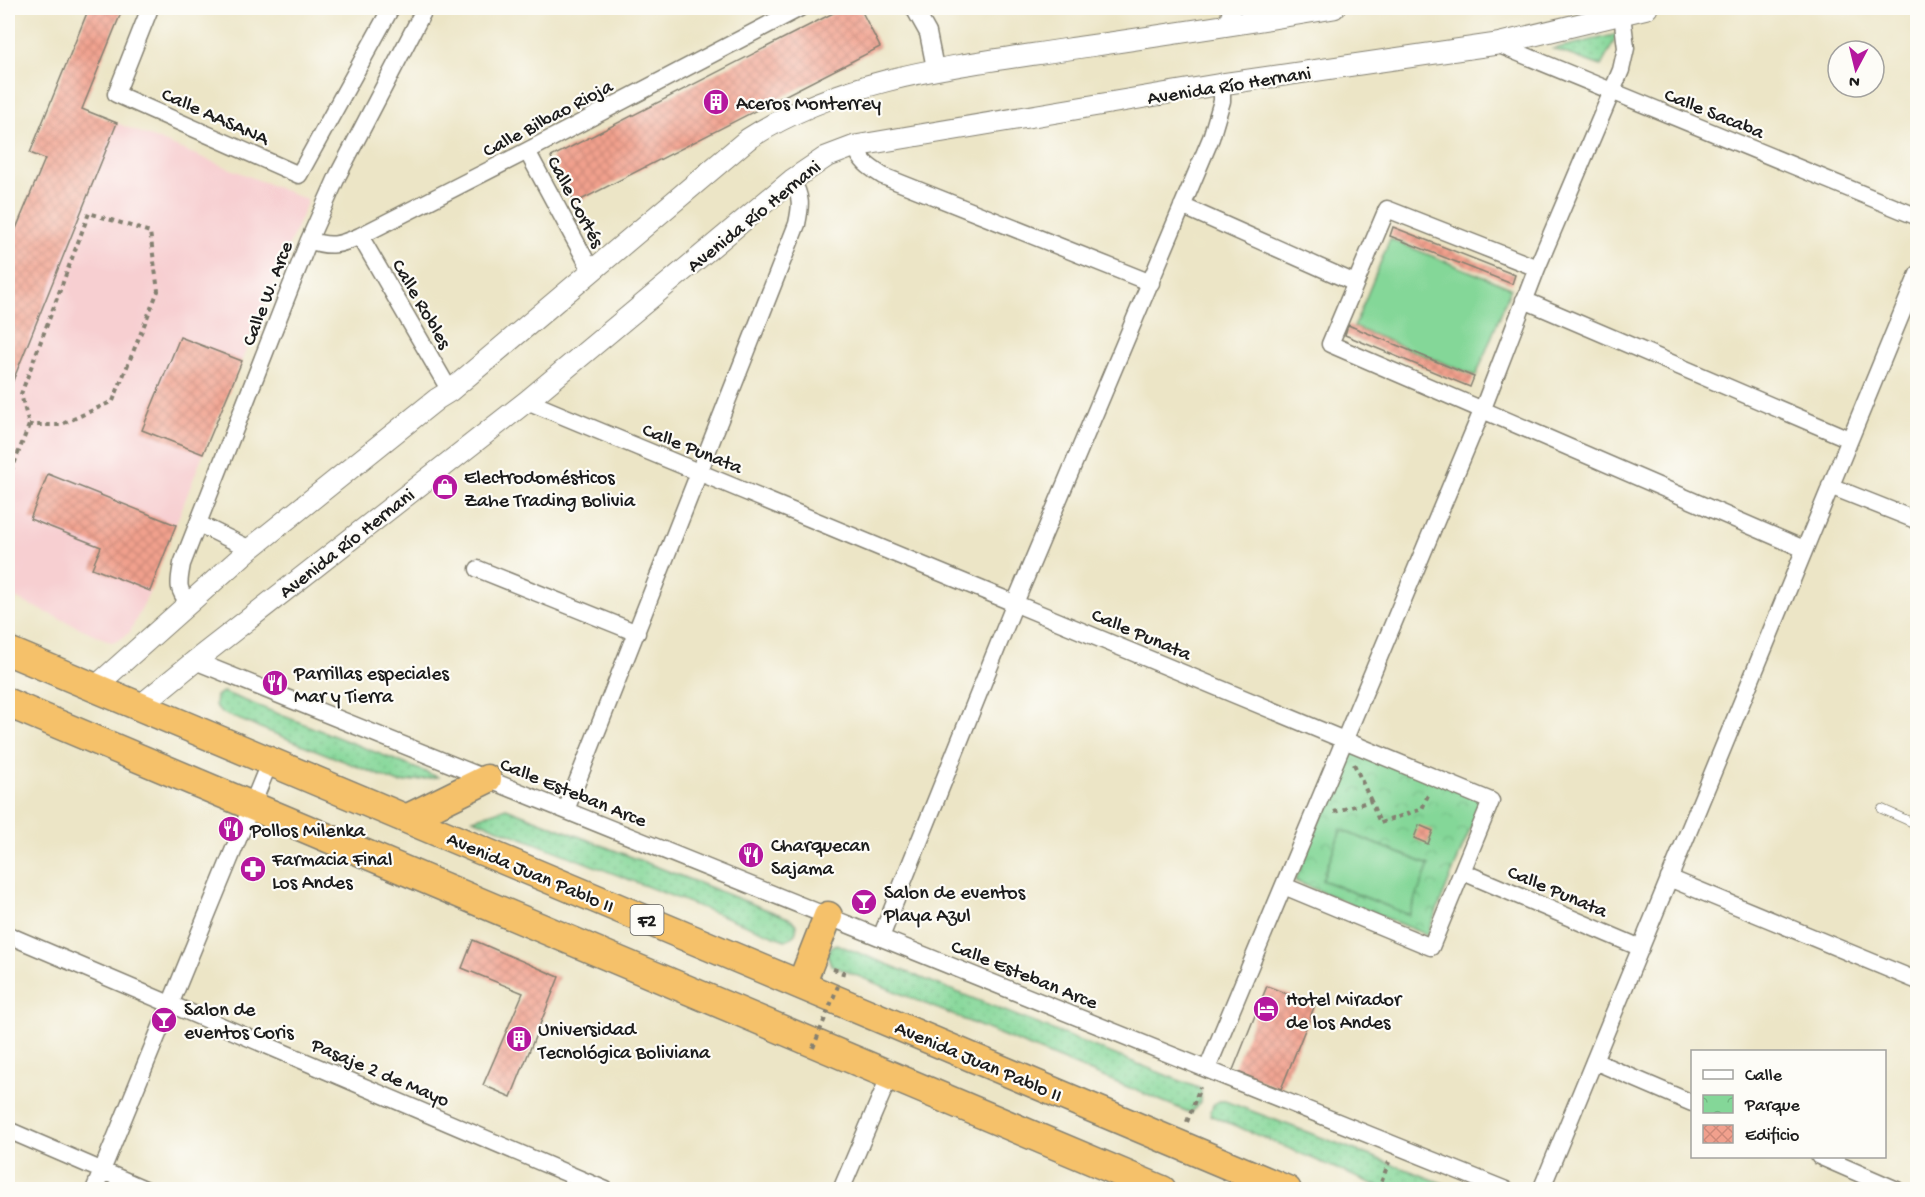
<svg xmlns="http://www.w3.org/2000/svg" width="1925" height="1197" viewBox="0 0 1925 1197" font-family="'Gochi Hand',sans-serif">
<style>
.built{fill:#f7cfd1}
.grass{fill:url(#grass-dots);stroke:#507a5a;stroke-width:1.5}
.park{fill:url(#park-crowns);stroke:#507a5a;stroke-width:1.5}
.garden{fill:#84d798;stroke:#507a5a;stroke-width:1.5}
.building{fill:url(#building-cross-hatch)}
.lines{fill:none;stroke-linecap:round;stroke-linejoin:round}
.service-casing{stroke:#848071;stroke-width:10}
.minor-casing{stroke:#848071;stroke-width:19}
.tertiary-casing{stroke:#848071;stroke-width:23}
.trunk-casing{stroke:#848071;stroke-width:31}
.path{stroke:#848071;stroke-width:4;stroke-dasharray:4.5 4.5;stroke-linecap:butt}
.service{stroke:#fff;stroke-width:8}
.minor{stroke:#fff;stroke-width:16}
.tertiary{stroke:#fff;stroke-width:21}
.trunk{stroke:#f5c16b;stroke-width:28}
.path-bridge{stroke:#848071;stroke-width:4;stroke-dasharray:4.5 4.5;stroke-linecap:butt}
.labels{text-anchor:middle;stroke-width:4.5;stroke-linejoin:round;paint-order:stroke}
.shield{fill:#fdfcf7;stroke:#605f5e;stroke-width:1.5}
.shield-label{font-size:18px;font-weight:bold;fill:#1c1c1c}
.street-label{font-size:20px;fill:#1c1c1c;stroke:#fdfcf7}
.poi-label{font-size:20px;fill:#1c1c1c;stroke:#fdfcf7;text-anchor:start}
</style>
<defs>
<pattern id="grass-dots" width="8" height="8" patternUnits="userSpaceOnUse" patternTransform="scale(1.5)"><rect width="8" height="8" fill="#84d798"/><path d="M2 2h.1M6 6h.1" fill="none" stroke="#71b882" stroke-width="1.8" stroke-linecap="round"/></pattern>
<pattern id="park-crowns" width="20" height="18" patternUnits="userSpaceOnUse" patternTransform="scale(1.5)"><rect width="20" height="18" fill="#84d798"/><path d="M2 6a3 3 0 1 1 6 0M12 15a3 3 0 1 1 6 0" fill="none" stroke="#71b882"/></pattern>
<pattern id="building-cross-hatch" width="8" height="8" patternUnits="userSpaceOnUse" patternTransform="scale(1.5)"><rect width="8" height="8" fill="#f1a08d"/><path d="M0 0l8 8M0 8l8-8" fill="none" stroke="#ce8979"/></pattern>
</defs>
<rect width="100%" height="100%" fill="#fdfcf7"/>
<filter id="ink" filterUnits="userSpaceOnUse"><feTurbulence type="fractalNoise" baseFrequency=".0167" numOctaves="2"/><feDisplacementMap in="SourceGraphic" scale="12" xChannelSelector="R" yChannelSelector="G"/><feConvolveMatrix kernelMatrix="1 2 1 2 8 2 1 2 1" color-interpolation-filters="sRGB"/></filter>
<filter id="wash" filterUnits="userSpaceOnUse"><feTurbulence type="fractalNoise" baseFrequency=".008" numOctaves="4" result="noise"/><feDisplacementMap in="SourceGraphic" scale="24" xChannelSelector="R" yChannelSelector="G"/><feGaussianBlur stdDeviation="1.35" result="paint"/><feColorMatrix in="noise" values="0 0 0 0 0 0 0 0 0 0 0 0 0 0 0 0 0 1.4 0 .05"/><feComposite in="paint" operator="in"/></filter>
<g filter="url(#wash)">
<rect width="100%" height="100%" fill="#ece5c6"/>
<path class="built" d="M82,109L308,200L203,454L150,591L130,632L118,641L111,642L8,595V293Z"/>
<path class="grass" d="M1618,34L1601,66L1553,49Z
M223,692L438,777L399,783L220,712L215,705L216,696Z
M506,808L791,919L797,925C796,934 794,937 785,940L473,819Z
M836,944L1201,1089L1200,1102L1191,1113L831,965L827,953L831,947Z
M1218,1101H1225L1458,1189H1384L1210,1115L1213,1105Z"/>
<path class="park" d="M1350,746L1482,800L1427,935L1295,881Z"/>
<path class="garden" d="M1390,239L1511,288L1476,376L1354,327Z
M1341,830L1429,865L1409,915L1322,880Z"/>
<g id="blocks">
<path class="building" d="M89,8H123L82,109L117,123L8,393V248L45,159L30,153Z
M843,8H860L880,47L575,203L551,157Z
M1393,227L1515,275L1512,284L1390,236Z
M1348,325L1474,377L1470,387L1345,335Z
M180,337L242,361L203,454L142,430Z
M48,474L176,525L150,591L92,568L101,547L30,519Z
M1419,825L1433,831L1428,844L1414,838Z
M473,940L559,977L511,1097L483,1085L523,993L462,968Z
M1267,986L1315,1005L1281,1089L1233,1070Z"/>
</g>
</g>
<g filter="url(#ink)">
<use href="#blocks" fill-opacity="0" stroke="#848071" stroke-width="1.5"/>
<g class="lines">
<g class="service-casing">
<path id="service" d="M1882,809L1918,825"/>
</g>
<g class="minor-casing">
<path id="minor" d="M150,8L116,94L299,175L391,8
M914,8L928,33L935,68
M1229,25V17L1232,8
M1497,44L1918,217
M855,146C861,162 869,167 883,176L1151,283
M527,151L591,270
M1182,206L1355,283
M360,236L450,391
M309,240C330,248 340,245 360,236L527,151L800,8
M1537,268L1387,209L1330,344L1804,549
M1524,300L1849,439
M527,401L1491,801L1431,947L1284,886
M1830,486L1918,521
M199,524L250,549
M478,569L637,633
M189,603C176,589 179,582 182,564L309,240L338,175L425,8
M195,661L1506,1190
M566,810L797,224C801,205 802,198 792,180
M1463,872L1641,948
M1669,878L1918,981
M8,935L606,1190
M881,937L1015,603L1211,138L1222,101V84
M1594,1061L1692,1103
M1207,1069L1482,411L1537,268L1621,70L1626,48L1622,14
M8,1130L147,1190
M1819,1156L1897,1190
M94,1190L270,761
M841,1190L890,1075
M1541,1190L1918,274"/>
</g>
<g class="tertiary-casing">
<path id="tertiary" d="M95,687L250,549L437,399L450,391L748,139C846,76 956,66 1069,49C1157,36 1246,23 1334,8
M140,706L195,661L527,401L792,180L826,157L855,146L1222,84L1497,44L1647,8"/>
</g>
<g class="trunk-casing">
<path id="trunk" d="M8,651L1287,1190
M8,703L1162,1190
M408,818L487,779
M801,985L828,916"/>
</g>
<path class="path" d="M8,480L29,425L21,394L89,213L150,232L158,291L113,401L60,425H29
M1354,764L1371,801
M1334,812L1371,801L1380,823L1422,809L1428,795
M833,969L843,972L842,977
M1187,1122L1200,1087
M1378,1190L1389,1162"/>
<use href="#service" class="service"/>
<use href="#minor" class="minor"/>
<use href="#tertiary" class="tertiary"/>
<use href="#trunk" class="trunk"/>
<path class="path-bridge" d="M813,1048L838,986"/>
</g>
</g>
<defs>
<g id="building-disc" transform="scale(1.35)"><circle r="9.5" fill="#b5179e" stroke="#fdfcf7"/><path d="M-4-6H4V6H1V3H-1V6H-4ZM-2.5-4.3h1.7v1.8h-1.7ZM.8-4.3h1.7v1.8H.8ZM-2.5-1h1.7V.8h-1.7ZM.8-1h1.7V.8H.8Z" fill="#fff"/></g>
<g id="shop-disc" transform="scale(1.35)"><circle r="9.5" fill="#b5179e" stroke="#fdfcf7"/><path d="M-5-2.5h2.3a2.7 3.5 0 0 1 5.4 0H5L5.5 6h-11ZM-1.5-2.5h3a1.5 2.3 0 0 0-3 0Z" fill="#fff"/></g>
<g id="restaurant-disc" transform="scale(1.35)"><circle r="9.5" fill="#b5179e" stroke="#fdfcf7"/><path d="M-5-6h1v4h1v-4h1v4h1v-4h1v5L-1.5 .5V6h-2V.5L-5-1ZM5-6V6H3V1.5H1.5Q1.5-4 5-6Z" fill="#fff"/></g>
<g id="pharmacy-disc" transform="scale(1.35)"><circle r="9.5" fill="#b5179e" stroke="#fdfcf7"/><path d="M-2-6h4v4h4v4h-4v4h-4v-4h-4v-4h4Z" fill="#fff"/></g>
<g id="bar-disc" transform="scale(1.35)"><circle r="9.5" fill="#b5179e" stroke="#fdfcf7"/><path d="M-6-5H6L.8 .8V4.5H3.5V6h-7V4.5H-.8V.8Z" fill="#fff"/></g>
<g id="hotel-disc" transform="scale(1.35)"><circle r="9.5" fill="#b5179e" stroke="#fdfcf7"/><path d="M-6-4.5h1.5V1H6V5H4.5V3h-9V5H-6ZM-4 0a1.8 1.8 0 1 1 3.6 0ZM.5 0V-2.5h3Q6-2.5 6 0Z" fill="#fff"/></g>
</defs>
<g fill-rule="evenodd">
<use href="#building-disc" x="716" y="102"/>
<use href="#shop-disc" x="445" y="487"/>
<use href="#restaurant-disc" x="275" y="683"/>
<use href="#restaurant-disc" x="231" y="829"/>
<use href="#restaurant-disc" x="751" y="855"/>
<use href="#pharmacy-disc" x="253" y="869"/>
<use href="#bar-disc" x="864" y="902"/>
<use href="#hotel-disc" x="1266" y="1009"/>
<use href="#bar-disc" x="164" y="1020"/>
<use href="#building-disc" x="519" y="1039"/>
</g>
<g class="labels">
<rect class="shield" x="630.5" y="905" width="33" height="30" rx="4.5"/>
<g class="shield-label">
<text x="647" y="926">F2</text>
</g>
<g class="street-label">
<text transform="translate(1229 84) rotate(-9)" y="7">Avenida Río Hernani</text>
<text transform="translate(1715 112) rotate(22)" y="7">Calle Sacaba</text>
<text transform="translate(216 115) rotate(24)" y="7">Calle AASANA</text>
<text transform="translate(547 117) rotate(-28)" y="7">Calle Bilbao Rioja</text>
<text transform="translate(577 201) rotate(62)" y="7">Calle Cortés</text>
<text transform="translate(753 215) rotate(-39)" y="7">Avenida Río Hernani</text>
<text transform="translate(266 293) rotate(-69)" y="7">Calle W. Arce</text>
<text transform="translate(423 303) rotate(60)" y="7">Calle Robles</text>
<text transform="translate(693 447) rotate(22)" y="7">Calle Punata</text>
<text transform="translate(346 542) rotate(-38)" y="7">Avenida Río Hernani</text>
<text transform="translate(1142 633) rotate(23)" y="7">Calle Punata</text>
<text transform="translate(574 791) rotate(22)" y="7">Calle Esteban Arce</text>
<text transform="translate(531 871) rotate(23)" y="7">Avenida Juan Pablo II</text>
<text transform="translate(1558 890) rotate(23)" y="7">Calle Punata</text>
<text transform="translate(1025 973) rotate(22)" y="7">Calle Esteban Arce</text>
<text transform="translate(979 1060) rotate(23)" y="7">Avenida Juan Pablo II</text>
<text transform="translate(381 1071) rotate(23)" y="7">Pasaje 2 de Mayo</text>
</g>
<g class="poi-label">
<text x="736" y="109">Aceros Monterrey</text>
<text x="464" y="483">Electrodomésticos<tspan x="464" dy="23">Zahe Trading Bolivia</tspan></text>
<text x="294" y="679">Parrillas especiales<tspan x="294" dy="23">Mar y Tierra</tspan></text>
<text x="250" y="836">Pollos Milenka</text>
<text x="771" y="851">Charquecan<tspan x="771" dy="23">Sajama</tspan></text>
<text x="272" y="865">Farmacia Final<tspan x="272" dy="23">Los Andes</tspan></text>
<text x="884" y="898">Salon de eventos<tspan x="884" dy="23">Playa Azul</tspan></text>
<text x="1286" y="1005">Hotel Mirador<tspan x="1286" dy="23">de los Andes</tspan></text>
<text x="184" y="1015">Salon de<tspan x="184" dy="23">eventos Coris</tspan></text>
<text x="538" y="1035">Universidad<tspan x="538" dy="23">Tecnológica Boliviana</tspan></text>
</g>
</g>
<rect width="1925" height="1197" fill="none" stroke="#fdfcf7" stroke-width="30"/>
<rect x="1691" y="1050" width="195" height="108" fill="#fdfcf7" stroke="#a3a29f" stroke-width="1.5"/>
<rect x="1703" y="1070" width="30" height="9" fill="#ffffff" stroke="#a3a29f" stroke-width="1.5"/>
<text x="1745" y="1080" font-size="18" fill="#1c1c1c">Calle</text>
<rect x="1703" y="1095" width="30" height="18" fill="url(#park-crowns)" stroke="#a3a29f" stroke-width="1.5"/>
<text x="1745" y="1110" font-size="18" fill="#1c1c1c">Parque</text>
<rect x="1703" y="1125" width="30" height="18" fill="url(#building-cross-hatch)" stroke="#a3a29f" stroke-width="1.5"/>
<text x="1745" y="1140" font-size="18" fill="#1c1c1c">Edificio</text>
<g transform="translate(1856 69) rotate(187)"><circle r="28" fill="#fdfcf7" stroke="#a3a29f" stroke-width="1.5"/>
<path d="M0-4.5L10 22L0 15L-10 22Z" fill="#b5179e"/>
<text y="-9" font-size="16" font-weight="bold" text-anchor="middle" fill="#1c1c1c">N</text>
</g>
</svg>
